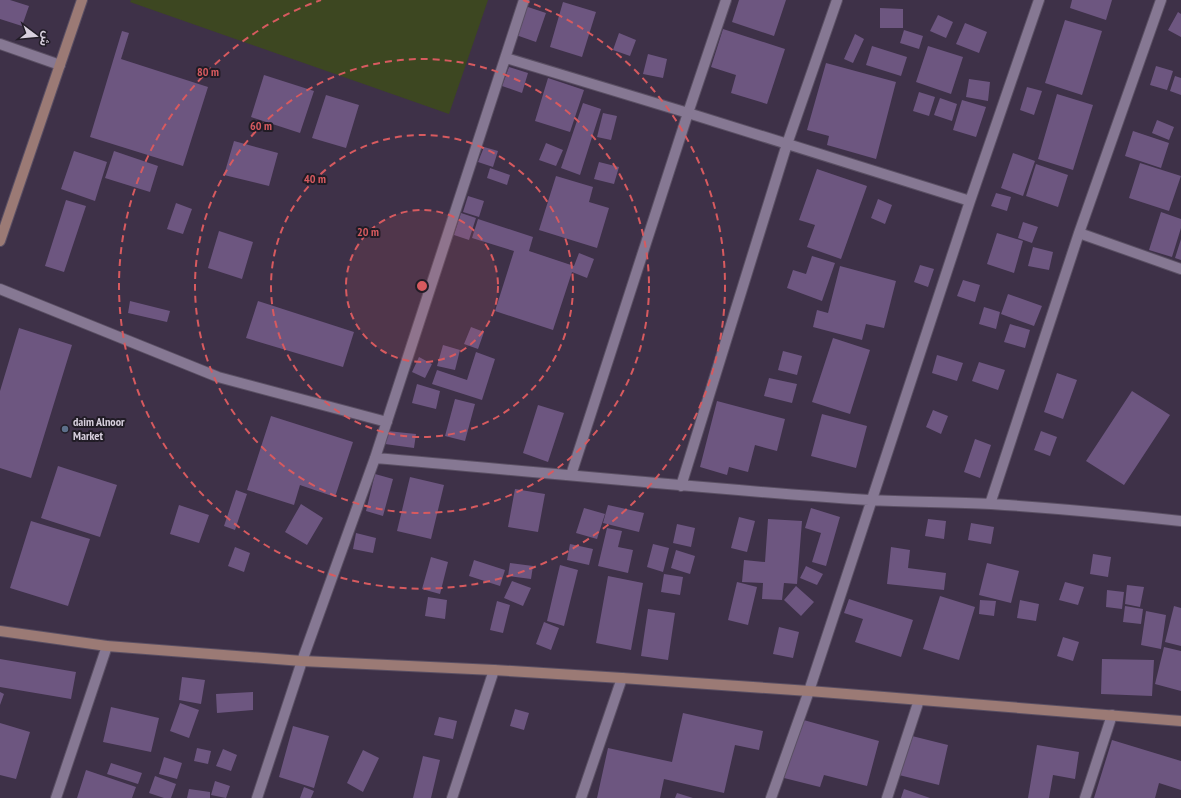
<svg xmlns="http://www.w3.org/2000/svg" width="1181" height="798" viewBox="0 0 1181 798" font-family="'PT Sans Narrow','Noto Sans Arabic',sans-serif">
<style>
.green{fill:#3d4721}
.building{fill:#6d5680}
.lines{fill:none;stroke-linecap:round;stroke-linejoin:round}
.street-casing{stroke:#5a4f63;stroke-width:12}
.secondary-casing{stroke:#5a4f63;stroke-width:12}
.street{stroke:#867893;stroke-width:10}
.secondary{stroke:#9b7a75;stroke-width:10}
.ring{fill:none;stroke:#d75a5f;stroke-width:2;stroke-dasharray:7 5}
.service-dot{fill:#5c6f8a;stroke:#211c26;stroke-width:1.5}
.labels{text-anchor:middle;stroke-width:4;stroke-linejoin:round;paint-order:stroke}
.poi-label{font-size:12px;font-weight:bold;fill:#d8d0de;stroke:#211c26;text-anchor:start}
.centre{fill:#d75a5f;stroke:#211c26;stroke-width:2}
.ring-label{font-size:12px;text-anchor:middle;font-weight:bold;fill:#d75a5f;stroke:#211c26;stroke-width:4;stroke-linejoin:round;paint-order:stroke}
</style>
<rect width="100%" height="100%" fill="#3e3148"/>
<path class="green" d="M131,0H488L449,114L130,2Z"/>
<path class="building" d="M0,0H10L29,6L22,26L0,19Z
M739,0H786L774,36L732,22Z
M1072,0H1112L1106,20L1070,8Z
M563,2L596,12L582,57L550,47Z
M525,6L546,13L536,42L516,35Z
M880,8L903,9V28H880Z
M1178,12L1181,14V37L1168,30Z
M938,15L953,22L946,38L930,31Z
M1065,20L1102,31L1082,95L1045,83Z
M965,23L987,32L979,53L956,44Z
M723,29L785,49L767,104L731,93L736,75L711,67Z
M904,30L923,36L919,49L900,43Z
M122,31L129,33L121,59L208,87L183,166L90,137Z
M619,33L636,40L630,56L613,50Z
M855,34L864,39L853,63L844,59Z
M872,46L907,57L901,76L866,65Z
M928,46L963,57L951,94L916,82Z
M648,54L667,59L663,78L643,74Z
M826,63L896,82L876,159L827,145L829,136L807,130Z
M1156,66L1173,71L1167,90L1150,85Z
M509,67L528,73L522,93L502,86Z
M264,75L314,91L300,133L251,117Z
M1175,76L1181,78V95L1170,91Z
M548,78L584,90L570,132L535,121Z
M969,79L990,82L988,101L966,97Z
M1027,87L1042,91L1034,115L1020,110Z
M919,92L935,97L929,116L913,111Z
M1057,94L1093,105L1073,170L1038,159Z
M326,95L359,105L346,148L312,138Z
M940,98L957,104L952,121L934,115Z
M962,100L986,107L976,137L953,130Z
M583,103L601,109L580,175L561,168Z
M603,113L617,116L611,140L597,137Z
M1157,120L1174,127L1169,140L1152,133Z
M1133,131L1169,143L1161,168L1125,156Z
M234,141L278,153L269,186L224,175Z
M546,143L563,150L556,166L539,160Z
M484,147L498,151L493,167L478,162Z
M74,151L107,162L95,201L61,189Z
M114,151L158,166L150,192L105,178Z
M1013,153L1035,161L1023,196L1001,188Z
M599,162L619,167L614,184L594,179Z
M1140,163L1181,176L1169,211L1129,198Z
M1036,164L1068,175L1058,207L1026,196Z
M490,168L510,175L507,185L487,178Z
M817,169L867,186L841,259L807,247L815,225L799,220Z
M556,176L593,187L589,202L609,208L597,248L539,230Z
M996,193L1011,197L1007,211L991,206Z
M468,196L484,201L479,217L463,212Z
M878,199L892,205L885,224L871,218Z
M66,200L86,206L64,272L45,266Z
M176,203L192,209L183,234L167,229Z
M1161,212L1181,219V228L1172,257L1149,250Z
M461,213L476,218L469,240L454,235Z
M478,219L533,237L529,251L574,266L579,253L594,259L587,278L572,272L553,330L495,311L514,251L472,238Z
M1023,222L1038,227L1032,243L1018,238Z
M219,231L253,242L242,279L208,268Z
M997,233L1023,241L1014,273L987,264Z
M1181,239V260L1175,258Z
M1033,247L1053,252L1049,270L1028,266Z
M812,256L835,263L822,301L787,288L793,270L806,274Z
M920,265L934,269L928,287L914,282Z
M840,266L896,281L884,328L866,324L862,340L813,327L817,310L828,313Z
M963,280L980,285L975,302L957,296Z
M1008,294L1042,306L1034,326L1001,314Z
M130,301L170,311L167,322L128,313Z
M258,301L354,332L343,367L246,338Z
M984,307L1000,312L996,329L979,324Z
M1010,324L1030,330L1025,348L1004,342Z
M471,327L484,332L478,349L464,344Z
M19,328L72,345L31,478L0,468V391Z
M833,338L870,350L850,414L812,402Z
M443,345L460,350L455,370L437,366Z
M783,351L802,356L797,375L778,370Z
M476,352L495,359L482,400L432,384L437,370L467,380Z
M937,355L963,363L957,381L932,373Z
M419,357L432,364L425,378L412,372Z
M979,362L1005,370L998,390L972,381Z
M1057,373L1077,380L1063,419L1044,412Z
M769,378L797,384L792,403L764,396Z
M417,384L440,391L436,409L412,403Z
M1132,391L1170,415L1124,485L1086,461Z
M455,399L475,404L465,441L445,436Z
M717,401L785,419L777,451L755,445L748,472L729,467L727,475L700,467Z
M538,405L564,413L548,462L523,453Z
M933,410L948,416L941,434L926,427Z
M822,414L867,426L856,468L811,456Z
M271,416L353,442L335,497L300,485L294,505L247,490Z
M387,431L416,434L414,448L385,444Z
M1041,431L1057,437L1050,456L1034,450Z
M975,439L991,445L980,478L964,472Z
M58,466L117,485L100,537L41,518Z
M375,474L393,479L383,516L366,511Z
M410,477L444,485L431,539L397,531Z
M515,489L545,494L538,532L508,527Z
M236,490L247,494L235,530L224,526Z
M301,504L323,518L307,545L285,532Z
M179,505L209,515L199,543L170,534Z
M608,505L644,513L639,532L603,523Z
M584,508L605,514L597,539L576,533Z
M811,508L840,517L826,566L812,562L821,533L805,528Z
M739,517L755,521L747,552L731,548Z
M768,519L802,521L797,584L784,583L782,600L762,599L763,583L742,582L744,560L765,562Z
M928,519L946,521L944,539L925,536Z
M31,521L90,539L68,606L10,588Z
M971,523L994,527L991,544L968,540Z
M677,524L695,528L691,547L673,543Z
M607,528L622,531L618,547L633,550L628,573L598,566Z
M356,533L376,538L373,553L353,549Z
M570,544L593,549L589,565L567,560Z
M653,544L669,548L663,572L647,567Z
M235,547L250,553L244,572L228,566Z
M891,547L910,550L908,568L946,573L944,590L887,584Z
M676,550L695,556L690,574L671,568Z
M1093,554L1111,557L1108,577L1090,574Z
M431,557L448,562L440,594L422,589Z
M474,560L505,570L500,586L469,576Z
M510,563L533,566L531,579L508,576Z
M987,563L1019,571L1011,603L979,595Z
M560,565L578,570L564,626L547,621Z
M806,566L823,574L817,585L800,578Z
M664,574L683,577L680,595L661,592Z
M608,576L643,583L631,650L596,643Z
M512,581L531,588L523,606L504,598Z
M737,582L757,587L748,625L728,620Z
M1065,582L1084,587L1078,605L1059,600Z
M1127,585L1144,587L1140,607L1125,604Z
M796,586L814,602L801,616L784,600Z
M1107,590L1124,592L1122,609L1106,607Z
M940,596L975,607L959,660L923,649Z
M428,597L447,600L445,619L425,616Z
M849,599L913,620L901,657L855,642L863,619L844,613Z
M980,600L996,601L994,616L979,614Z
M1020,600L1039,604L1036,621L1017,618Z
M497,601L510,605L503,633L490,630Z
M1125,606L1143,609L1141,624L1123,622Z
M1174,606L1181,608V646L1165,642Z
M648,609L675,613L668,660L641,656Z
M1146,611L1166,615L1161,649L1141,645Z
M544,622L559,628L551,650L536,644Z
M779,627L799,632L793,658L773,654Z
M1063,637L1079,642L1073,661L1057,656Z
M1164,647L1181,651V691L1155,684Z
M0,659L76,672L71,699L0,687Z
M1102,659L1154,660L1152,696L1101,694Z
M182,677L205,680L201,704L179,700Z
M0,692L4,694L0,705Z
M253,692V710L217,713L216,694Z
M180,703L199,710L189,738L170,731Z
M111,707L159,718L151,752L103,742Z
M515,709L529,713L524,730L510,726Z
M683,713L763,731L759,750L735,745L724,793L664,779L660,798H597L608,748L672,762Z
M439,717L457,721L453,739L434,735Z
M800,719L879,741L867,786L824,775L820,787L784,778Z
M0,723L30,732L16,779L0,775Z
M293,726L329,736L314,788L279,777Z
M908,735L948,745L939,785L899,775Z
M1112,740L1181,761V790L1159,783L1155,798H1094Z
M1037,745L1079,752L1075,779L1053,775L1049,798H1028Z
M197,748L211,751L208,764L194,761Z
M223,749L237,755L231,771L216,766Z
M363,750L379,758L363,792L347,783Z
M423,756L440,760L431,798H413Z
M164,757L182,763L177,779L159,774Z
M111,763L142,773L138,784L107,774Z
M86,770L136,787L132,798H77Z
M155,776L176,784L171,798H164L149,793Z
M215,781L230,786L226,798L211,795Z
M304,787L314,791L311,798H300Z
M189,789L210,792V798H187Z
M904,789L930,798H901Z
M677,793L693,798H675Z"/>
<g class="lines">
<g class="street-casing">
<path id="street" d="M0,44L60,65
M506,58L688,113L970,201
M1079,233L1181,269
M0,289L218,377L387,422
M375,458C540,472 704,489 869,500C909,502 950,502 991,504C1054,508 1118,514 1181,521
M571,475L688,113L726,0
M681,486L787,144L837,0
M990,504L1079,233L1161,0
M56,798L107,646
M257,798L302,661L375,458L524,0
M452,798L494,670
M581,798L622,678
M771,798L809,691L970,201L1039,0
M887,798L919,700
M1085,798L1112,715"/>
</g>
<g class="secondary-casing">
<path id="secondary" d="M0,241L82,0
M0,631L107,646L302,661L494,670L622,678L809,691L1181,721"/>
</g>
<use href="#street" class="street"/>
<use href="#secondary" class="secondary"/>
</g>
<circle cx="422" cy="286" r="76" fill="#d75a5f" fill-opacity=".12"/>
<g class="ring">
<circle cx="422" cy="286" r="76"/>
<circle cx="422" cy="286" r="151"/>
<circle cx="422" cy="286" r="227"/>
<path d="M523 0A303 303 0 1 1 321 0"/>
</g>
<circle class="service-dot" cx="65" cy="429" r="4"/>
<g class="labels">
<g class="poi-label">
<text x="73" y="426">daim Alnoor<tspan x="73" dy="14">Market</tspan></text>
</g>
</g>
<circle cx="422" cy="286" r="6" class="centre"/>
<g class="ring-label">
<text x="208" y="76">80 m</text>
<text x="261" y="130">60 m</text>
<text x="315" y="183">40 m</text>
<text x="368" y="236">20 m</text>
</g>
<g transform="translate(36 36) rotate(106)" stroke="#211c26" stroke-width="3" paint-order="stroke">
<path d="M0-3L7 15L0 10L-7 15Z" fill="#d8d0de"/>
<text y="-6" font-size="11" font-weight="bold" text-anchor="middle" fill="#d8d0de">ش</text>
</g>
</svg>
